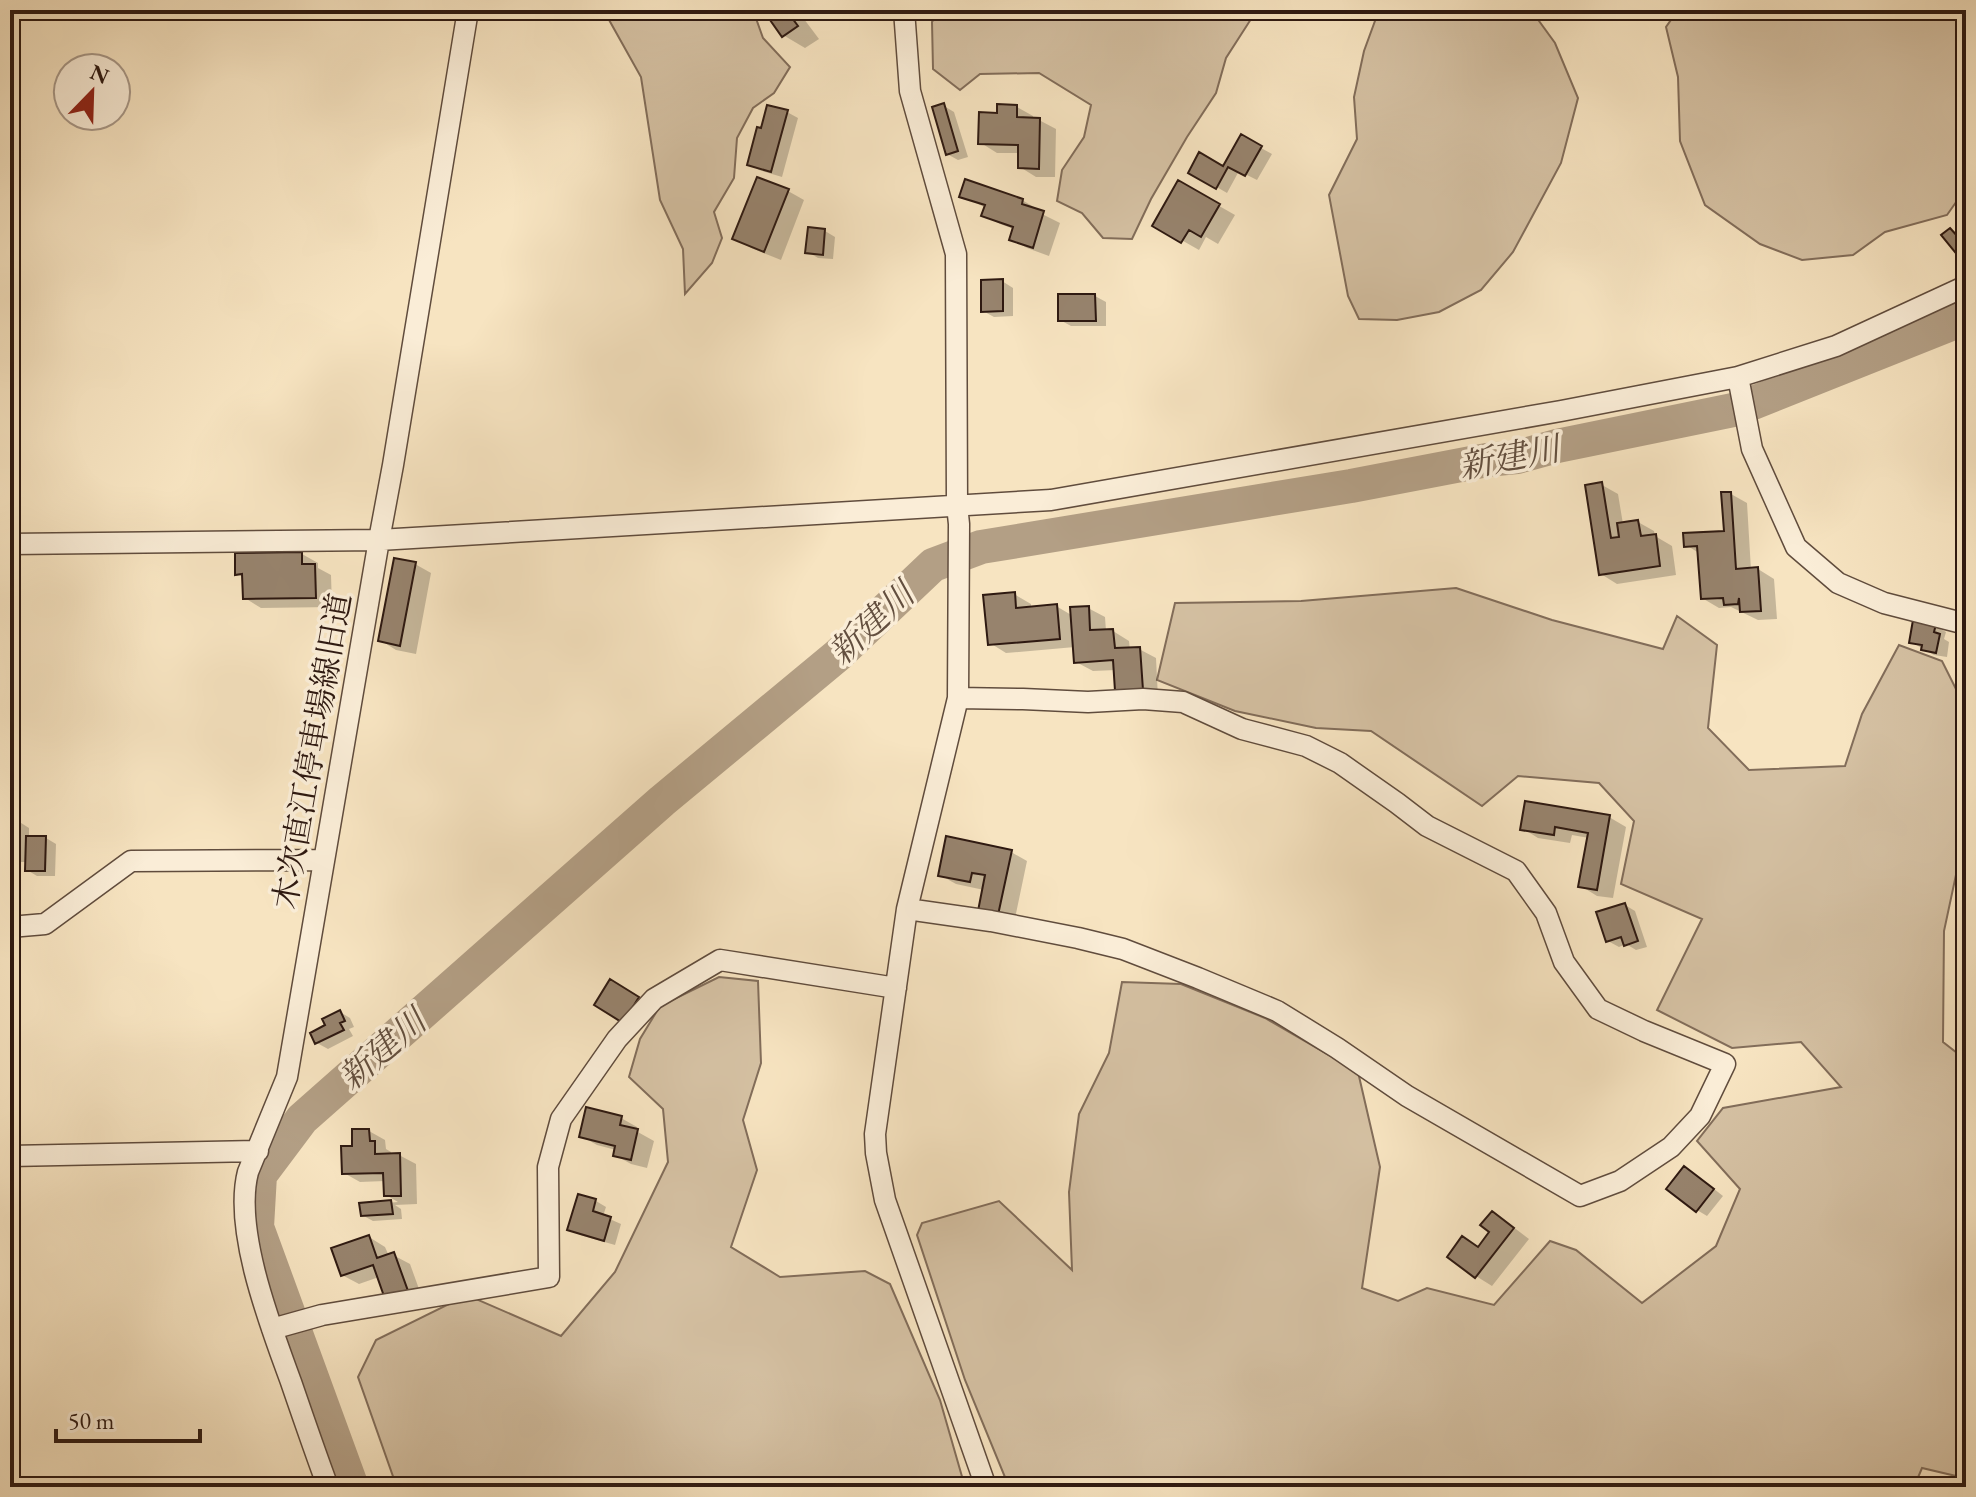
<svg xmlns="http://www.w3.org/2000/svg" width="1976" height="1497" viewBox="0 0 1976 1497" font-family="'EB Garamond','Noto Serif JP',serif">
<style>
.green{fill:#d5c1a3;stroke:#826d5a;stroke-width:2}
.shadow{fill:#0003}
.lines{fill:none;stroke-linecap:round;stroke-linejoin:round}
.river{stroke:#b39f85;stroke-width:34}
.building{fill:#97836d;stroke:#2e1911;stroke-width:2}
.minor-casing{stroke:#604c3d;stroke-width:23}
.minor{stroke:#faedd7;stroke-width:20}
.labels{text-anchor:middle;stroke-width:7;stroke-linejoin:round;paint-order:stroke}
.street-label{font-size:32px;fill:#2e1911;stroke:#faedd7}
.water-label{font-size:34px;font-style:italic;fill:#634f3f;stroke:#faedd7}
</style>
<rect width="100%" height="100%" fill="#f7e4c1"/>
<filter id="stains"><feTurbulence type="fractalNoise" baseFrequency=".0025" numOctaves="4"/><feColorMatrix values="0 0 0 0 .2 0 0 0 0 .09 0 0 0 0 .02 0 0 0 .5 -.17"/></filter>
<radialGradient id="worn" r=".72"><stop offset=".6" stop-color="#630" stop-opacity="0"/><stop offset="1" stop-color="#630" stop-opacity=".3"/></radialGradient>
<path class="green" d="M610,10H753L763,38L790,67L774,93L753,108L737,138L734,178L714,212L722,238L712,263L685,294L683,249L660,200L641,77L608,18Z
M939,10H1254L1253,16L1226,58L1216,93L1187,137L1151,199L1132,239L1103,238L1082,213L1057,201L1062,170L1084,137L1091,105L1039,73L980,74L960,90L933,69L932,22Z
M1379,10H1531L1555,43L1578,98L1561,163L1513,252L1481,290L1439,312L1397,320L1359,319L1348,296L1329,195L1357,139L1354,97L1364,51Z
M1678,10H1966V188L1947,215L1885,232L1853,255L1802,260L1760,244L1705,205L1680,141L1678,77L1666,27Z
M1456,588L1552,620L1663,649L1677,616L1717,645L1708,728L1749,770L1845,766L1862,714L1899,645L1942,661L1963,703L1966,723V828L1944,931L1943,1042L1966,1060V1485L1960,1477L1922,1468L1914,1487H1009L965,1380L917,1235L922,1223L999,1201L1072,1270L1069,1192L1079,1114L1109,1053L1122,982L1181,984L1265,1018L1358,1072L1380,1167L1362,1288L1398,1301L1427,1288L1494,1305L1550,1241L1576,1250L1642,1303L1716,1246L1740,1189L1697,1141L1723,1108L1841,1087L1801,1042L1732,1048L1657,1010L1702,919L1621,884L1634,821L1599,783L1518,776L1482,806L1371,731L1316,728L1235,711L1157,680L1175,603L1301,601Z
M719,977L758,981L761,1063L743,1120L757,1170L731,1247L780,1277L865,1271L890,1284L940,1400L965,1487H399L395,1482L358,1377L376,1340L467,1295L561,1336L615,1272L668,1162L663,1109L629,1077L640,1039L660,1006Z"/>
<path class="shadow" d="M765,10H817L804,19L819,39L805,48L783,35Z
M944,106L954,112L968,157L958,160L947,154Z
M1017,107L1033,116V120H1039L1056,129L1055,177H1036L1020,167V153H997L981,143L999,115Z
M787,112L798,118L782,177L759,170L749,164Z
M1241,137L1272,154L1257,180L1239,171L1227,193L1191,172L1224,168Z
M1179,183L1235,215L1218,244L1206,237L1199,250L1155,225Z
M788,191L804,200L781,260L751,248L735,238Z
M962,196L1022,200L1039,210L1038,212L1060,223L1049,256L1027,248L1011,239L1014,229L1000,224L983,215L986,208Z
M810,229L825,231L835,237L833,259L818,258L808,252Z
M1951,230L1961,236L1966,235V259L1960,255Z
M1002,281L1013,288V316L994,317L983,311Z
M1095,296L1106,302V326H1071L1060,320Z
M1602,485L1618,494L1623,524L1638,522L1654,531L1655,536L1672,546L1676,575L1617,584L1601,574Z
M1731,494L1747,503L1751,570L1758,569L1774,579L1777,619L1758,620L1731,607L1719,608L1702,598L1699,553L1686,545L1726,533Z
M302,554L318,563V568L331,575L332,607L261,608L245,598L244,578L237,573Z
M415,564L431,573L416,654L396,650L380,640Z
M1014,594L1031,604V608L1056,606L1073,616L1088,608L1105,617L1106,631H1113L1129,641L1130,650L1139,649L1156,658L1158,698L1133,700L1116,670L1093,671L1076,662L1075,647L1006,653L990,643Z
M1935,626L1946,632L1944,639L1949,642L1947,657L1934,655L1911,642Z
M1609,817L1626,827L1613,898L1597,896L1581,886L1589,838L1572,835L1570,843L1538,838L1522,828Z
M10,821H18L29,828V838H46L56,844L55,876H37L27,870V862H10Z
M1011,852L1027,861L1014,923L996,920L984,890L956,884L940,875Z
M1625,905L1635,911L1647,947L1636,950L1626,944L1619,947L1608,941Z
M340,1012L350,1018L354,1027L349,1029L353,1036L328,1049L317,1043Z
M621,1118L637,1127L636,1131L654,1141L647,1168L631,1164L615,1155L616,1150L597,1145L581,1136Z
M369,1131L385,1140L386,1149L391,1152V1155H399L416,1164L417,1204L395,1205L401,1209L402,1219L373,1221L362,1215V1205L398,1202L386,1195L385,1181L360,1182L344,1173L354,1148Z
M1695,1174L1723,1196L1707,1216L1697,1210Z
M579,1196L596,1201L606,1207L603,1216L621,1224L615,1245L580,1235L570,1229Z
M1492,1213L1508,1223L1529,1239L1492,1286L1476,1276L1450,1256L1480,1248L1492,1232Z
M369,1237L385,1247L389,1256L393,1255L410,1264L423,1300L379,1277L359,1284L342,1275Z"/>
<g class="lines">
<path class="river" d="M352,1487L257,1227L260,1175L302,1119L662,801L838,655L933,565L981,547L1351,486L1487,460L1517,457L1557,446L1738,409L1951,324L1966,313"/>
</g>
<path class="building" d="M763,10H786L798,26L782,37Z
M944,103L958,151L946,155L932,107Z
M997,104L1017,105V117L1040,118L1039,169L1018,168V145L978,144L979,112L997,113Z
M767,105L788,110L771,172L747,165L757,127L761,128Z
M1241,134L1262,146L1245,176L1228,167L1216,189L1188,173L1199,152L1223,166Z
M757,177L789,189L764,252L732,239Z
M965,179L1023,199L1022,204L1044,211L1033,248L1009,240L1013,227L981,216L985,205L959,197Z
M1178,180L1220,204L1201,237L1189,230L1181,243L1152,226Z
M808,227L825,229L823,255L805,253Z
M1950,228L1959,238L1966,232V251L1959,257L1941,235Z
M1003,279V311L981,312V280Z
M1058,294H1095L1096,321H1058Z
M1602,482L1611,538L1619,537L1617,523L1638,520L1641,536L1656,534L1660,566L1599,575L1585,485Z
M1721,492H1731L1736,569L1758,567L1761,611L1740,612L1739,598L1738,604L1724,605L1723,598L1701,599L1697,546L1684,547L1683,533L1724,531Z
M302,552V564H315L316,598L243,599L242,574L235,575V553Z
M394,558L416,562L400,646L378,641Z
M1015,592L1016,608L1057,604L1060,639L988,645L983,595Z
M1089,606L1090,630L1113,629L1115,648L1140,647L1143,690L1115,691L1113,660L1074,663L1070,607Z
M1913,620L1936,624L1934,632L1940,634L1936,653L1921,650L1922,645L1909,643Z
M1525,801L1610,815L1597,890L1578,887L1588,833L1555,827L1554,835L1520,830Z
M10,819H19L18,858L10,857Z
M26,836H46L45,871H25Z
M946,836L1012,850L998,915L978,911L985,875L972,873L970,882L938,876Z
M1625,903L1638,941L1624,946L1621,937L1606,942L1596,912Z
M610,979L639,997L623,1023L594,1005Z
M340,1010L345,1021L340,1023L344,1030L315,1044L310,1033L325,1025L322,1019Z
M586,1107L622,1116L620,1125L638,1129L631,1160L613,1156L615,1146L579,1137Z
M352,1129H369L370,1141H375V1154L400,1153L401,1196H384L383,1173L342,1174L341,1146H352Z
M1684,1166L1714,1189L1696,1212L1666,1189Z
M578,1194L596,1199L593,1211L611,1217L604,1241L567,1230Z
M391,1200L393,1214L361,1216L359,1203Z
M1492,1211L1514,1228L1475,1278L1447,1257L1462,1236L1478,1247L1489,1232L1480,1225Z
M369,1235L377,1258L394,1252L408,1291L385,1299L373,1265L341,1276L331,1248Z"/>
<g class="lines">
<g class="minor-casing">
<path id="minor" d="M904,10L910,91L956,254L957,505L959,524L958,698L907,909L875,1134L876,1153L885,1200L986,1487
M1738,377L1752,449L1796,547L1838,583L1884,603L1966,624
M10,544L379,540L1051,500L1561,411L1738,377L1836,346L1966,286
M907,909L991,921L1078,938L1123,949L1198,978L1277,1011L1337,1048L1407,1096L1580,1196L1620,1181L1671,1147L1700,1116L1725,1064L1644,1031L1598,1009L1564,962L1546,913L1516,871L1427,826L1397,803L1340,763L1306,746L1242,729L1183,702L1143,699L1088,702L1023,699L958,698
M10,927L45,924L131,861L323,860
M10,1156L258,1151
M272,1329L322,1315L549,1277L548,1167L561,1119L617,1039L654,999L720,960L896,988
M328,1487C315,1452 303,1417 291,1382C271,1327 233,1230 248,1172L287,1077L379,540L393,465L468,10"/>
</g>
<use href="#minor" class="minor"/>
</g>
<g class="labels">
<g class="street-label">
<text transform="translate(312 751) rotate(-80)" y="11">木次直江停車場線旧道</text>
</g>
<g class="water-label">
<text transform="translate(1509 457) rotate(-11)" y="12">新建川</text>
<text transform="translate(871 623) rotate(-43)" y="12">新建川</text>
<text transform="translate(382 1049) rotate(-41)" y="12">新建川</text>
</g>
</g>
<rect width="1976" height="1497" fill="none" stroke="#f7e4c1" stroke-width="40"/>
<rect x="12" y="12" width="1952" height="1473" fill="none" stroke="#2e1911" stroke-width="4"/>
<rect x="20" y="20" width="1936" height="1457" fill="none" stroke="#2e1911" stroke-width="2"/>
<g transform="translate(92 92) rotate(23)"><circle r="38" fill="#faedd7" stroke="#a89888" stroke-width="2"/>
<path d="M0-6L14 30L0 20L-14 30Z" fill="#8f2418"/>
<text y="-12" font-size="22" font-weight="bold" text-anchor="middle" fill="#2e1911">N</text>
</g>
<path d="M56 1429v12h144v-12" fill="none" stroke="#2e1911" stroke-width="4"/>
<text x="68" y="1429" font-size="24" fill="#2e1911" stroke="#faedd7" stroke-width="6" paint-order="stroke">50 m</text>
<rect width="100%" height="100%" filter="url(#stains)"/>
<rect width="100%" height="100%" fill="url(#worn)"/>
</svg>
